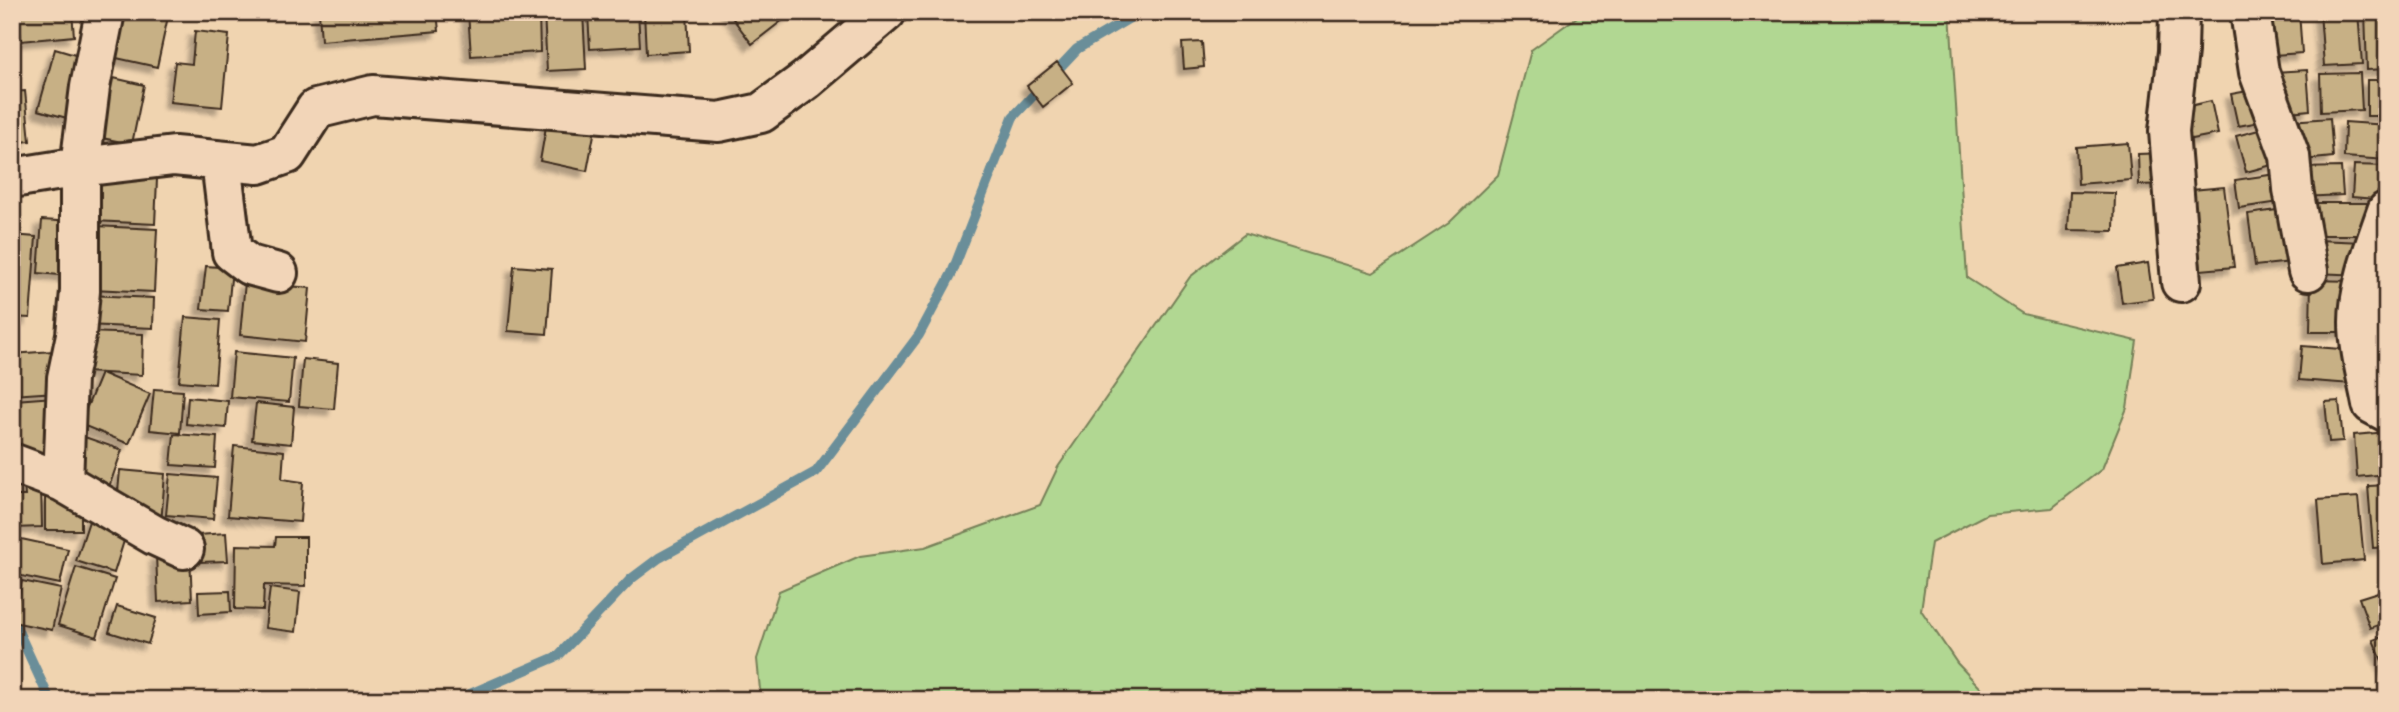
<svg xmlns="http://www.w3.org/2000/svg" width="2399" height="712" viewBox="0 0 2399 712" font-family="Kalam,sans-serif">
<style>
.green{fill:#b1d792;stroke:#768058;stroke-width:2}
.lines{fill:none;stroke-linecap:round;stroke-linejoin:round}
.stream{stroke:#6a8e99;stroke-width:10}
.building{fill:#c7b085;stroke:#3b2a1e;stroke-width:2;filter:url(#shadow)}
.minor-casing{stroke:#3b2a1e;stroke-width:44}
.minor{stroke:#f2d5b8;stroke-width:38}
</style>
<defs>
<filter id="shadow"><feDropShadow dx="-6" dy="6" stdDeviation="2" flood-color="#0004"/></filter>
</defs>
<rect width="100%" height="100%" fill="#f0d4b0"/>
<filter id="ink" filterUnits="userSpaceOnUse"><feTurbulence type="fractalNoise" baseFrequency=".0143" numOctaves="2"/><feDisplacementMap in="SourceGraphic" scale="14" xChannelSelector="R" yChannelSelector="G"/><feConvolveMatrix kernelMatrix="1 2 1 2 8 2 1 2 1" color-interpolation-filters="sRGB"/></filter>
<g filter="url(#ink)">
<path class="green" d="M1584,12H1950L1967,278L2023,314L2137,341L2127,408L2102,469L2052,508L1987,514L1931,543L1921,610L1957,663L1992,700H761L757,659L779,591L860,556L925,547L1040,505L1058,467L1190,277L1245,234L1373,273L1449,223L1498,175L1531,50Z"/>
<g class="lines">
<path class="stream" d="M12,618L50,700
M456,700L558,656L631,579L659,558L816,472L919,335L952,273L1013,117L1077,49L1140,12"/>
</g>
<path class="building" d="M18,12H72L74,36L21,41Z
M112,12H169L157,67L103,55Z
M319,12H437L439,31L321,41Z
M468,12H539L540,52L471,56Z
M544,12H583L586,69L547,71Z
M638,12L640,46L590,49L588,14Z
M644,12H687L689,51L646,54Z
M728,12H793L752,44Z
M2299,12L2302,53L2259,56L2256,15Z
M2320,12H2358L2362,64L2324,66Z
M2365,12H2387V69L2367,70Z
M195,31L229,35L222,107L170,102L175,62L192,64Z
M1202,42L1204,67L1184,69L1182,43Z
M17,43L20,87H12V44Z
M55,49L92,60L74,120L38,110Z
M1057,62L1073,83L1043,107L1027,86Z
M2307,70L2310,110L2277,113L2274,72Z
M2360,73L2362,110L2321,112L2320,74Z
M105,76L144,85L132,144L92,136Z
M2367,80H2387V116H2367Z
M2259,89L2265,121L2238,126L2231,94Z
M25,91L30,141L12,143V92Z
M2211,101L2218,134L2186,140L2181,108Z
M548,115L596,124L587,171L540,161Z
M2330,118L2333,157L2293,161L2290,121Z
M2345,122L2387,125V160L2344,157Z
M2274,126L2283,162L2246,172L2236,136Z
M2128,143L2131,180L2078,184L2076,147Z
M2165,153L2166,184L2139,185L2138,154Z
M2354,165L2387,166V200L2352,197Z
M2341,167L2343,195L2301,197L2300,168Z
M2276,174L2280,202L2239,208L2235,180Z
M96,176L157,179L155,224L94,221Z
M2224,187L2234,267L2201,270L2192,190Z
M2070,192L2115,193L2114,231L2068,230Z
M2306,203H2374V235H2306Z
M2284,209L2291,262L2255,266L2248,214Z
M42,220L74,222L70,276L38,273Z
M95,226L157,229L154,292L92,289Z
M12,235L36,237L30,318L12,317Z
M2316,240L2364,242L2363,275L2315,273Z
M2148,263L2153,299L2122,303L2117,268Z
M206,266L232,268L228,311L201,309Z
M514,266L552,269L547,334L508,331Z
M2373,276L2387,279V313L2367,310Z
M2311,280L2355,281L2354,332H2310Z
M245,282L310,288L305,342L240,335Z
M88,295L154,298L153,328L86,325Z
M185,317L220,320L215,384L179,381Z
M86,332L143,334L142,375L85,372Z
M2302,346L2354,350L2352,384L2299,380Z
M53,351L56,392L12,395V354Z
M234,352L293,358L289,402L230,397Z
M303,359L338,363L334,409L299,406Z
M101,373L150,394L129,444L80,424Z
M154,389L183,391L180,433L150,430Z
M54,397L58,452L19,455L15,400Z
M188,397L228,401L226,428L186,424Z
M2339,401L2343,441L2329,442L2325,402Z
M256,403L294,407L291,444L252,440Z
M2387,432V474L2357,477L2354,435Z
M174,434L217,437L215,468L171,465Z
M79,435L122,450L109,487L66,472Z
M234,446L284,451L282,479L303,482L300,522L228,516Z
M120,470L165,474L161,524L142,523L143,506L117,503Z
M170,474L217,478L213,519L166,515Z
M24,484H41L42,527L12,528V496H25Z
M2387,485V547L2373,548L2368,486Z
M81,496V530H45V497Z
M2358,497L2364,560L2323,564L2318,500Z
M91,515L128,528L114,573L76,561Z
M226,533L228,561L199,562L198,535Z
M12,537L68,549L60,584L12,574Z
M276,537H306V586L264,585L263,610L235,609L236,545L275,546Z
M190,554L192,600L158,602L156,555Z
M76,567L115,579L97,637L58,625Z
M22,581L61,589L52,630L13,622Z
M270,588L300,592L296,632L265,628Z
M2387,589V622L2370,628L2359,598Z
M230,591L231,612L199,614L198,592Z
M117,606L156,618L148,644L109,632Z
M2387,635V672L2373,640Z"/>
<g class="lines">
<g class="minor-casing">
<path id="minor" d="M105,12L90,87L80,167V291L76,335L67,378L63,482L154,535L184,549
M2179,12L2178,51L2169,131L2181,282
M2250,12L2259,72L2290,156L2293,189L2308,271
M221,162L232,252L249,265L278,273
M12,178L80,167L174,156L258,164L287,154L316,109L373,95L719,122L761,113L806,80L886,12
M2387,211C2375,246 2359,285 2359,322C2359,350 2367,377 2372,404L2387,412
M12,463L63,482"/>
</g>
<use href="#minor" class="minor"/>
</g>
</g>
<rect width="2399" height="712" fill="none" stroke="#f2d5b8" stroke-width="42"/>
<rect x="21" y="21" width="2357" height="670" fill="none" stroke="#3b2a1e" stroke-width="2.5" filter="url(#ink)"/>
</svg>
